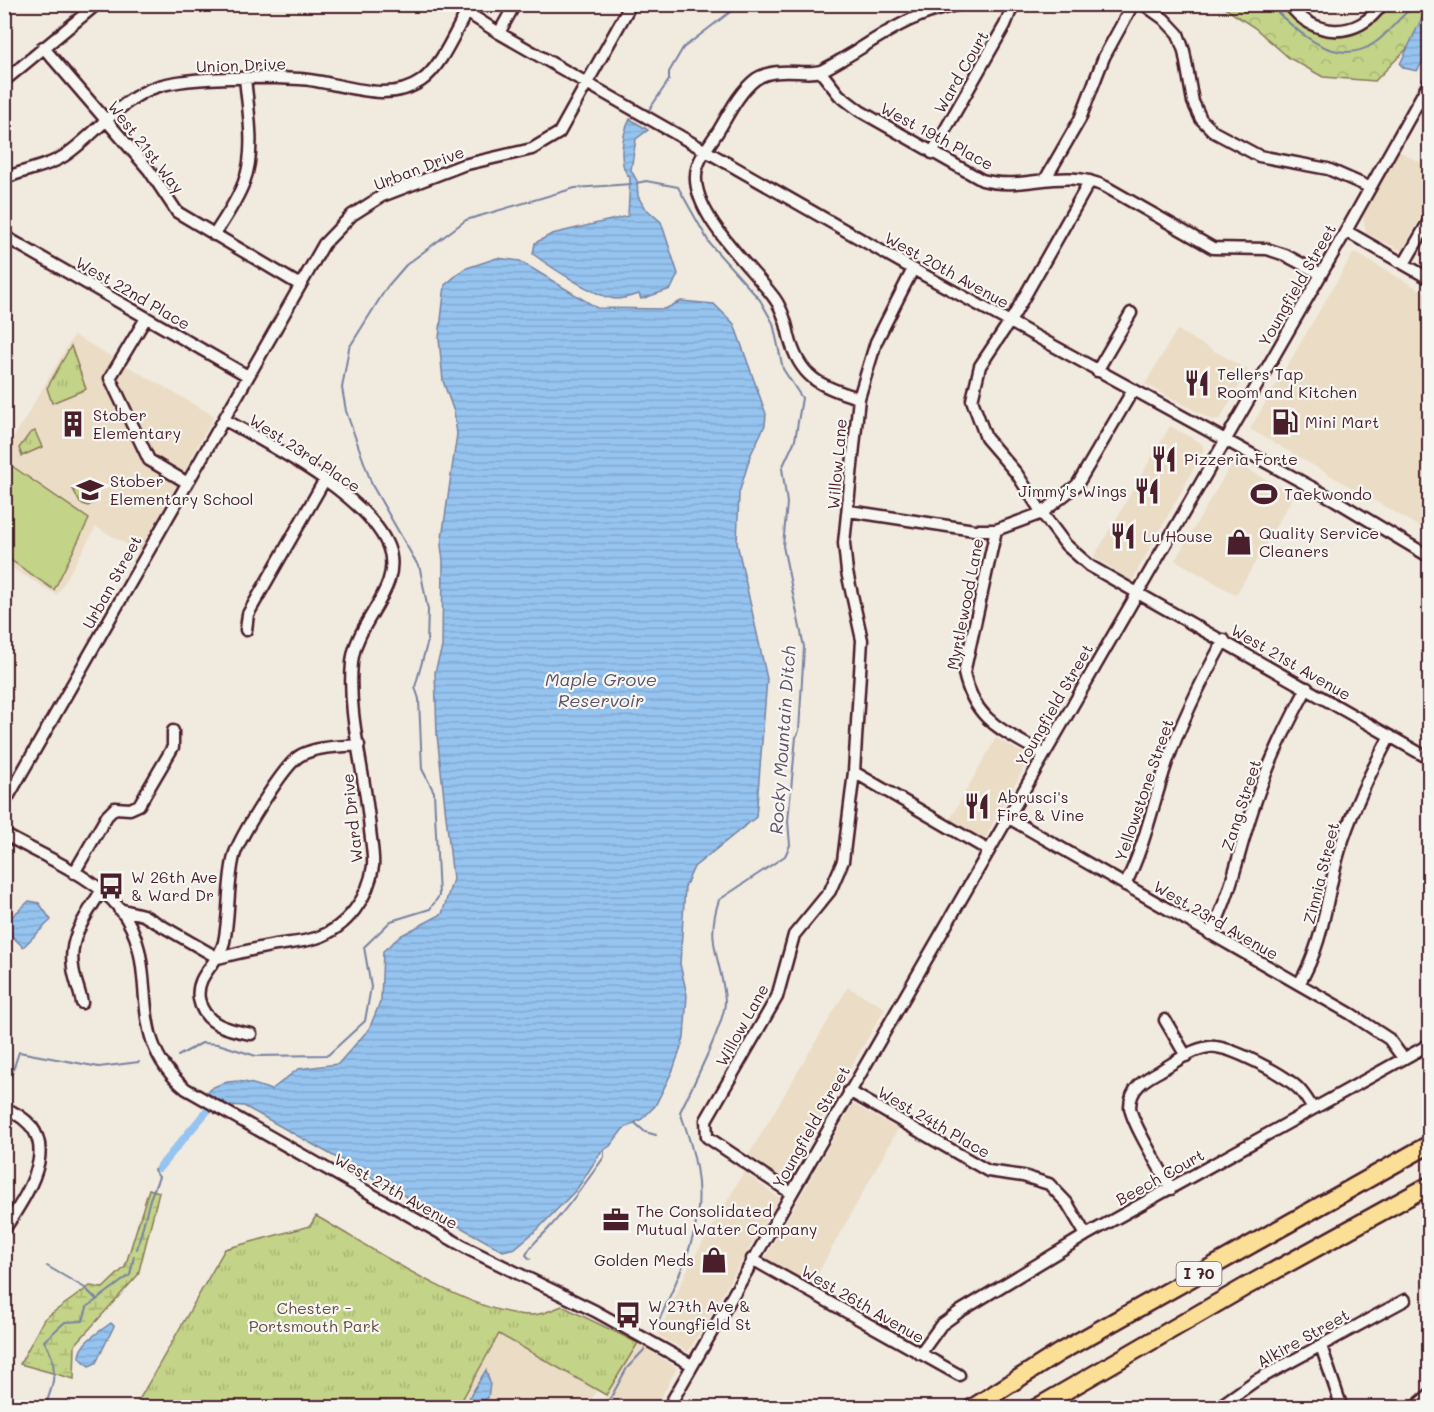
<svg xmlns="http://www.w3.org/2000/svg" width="1434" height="1412" viewBox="0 0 1434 1412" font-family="Mali,sans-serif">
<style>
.built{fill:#ebdcc6}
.green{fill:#c3d387;stroke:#867959;stroke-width:1.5}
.forest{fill:url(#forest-crowns);stroke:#867959;stroke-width:1.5}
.wetland{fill:url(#wetland-marsh);stroke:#867959;stroke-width:1.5}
.park{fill:url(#park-tufts);stroke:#867959;stroke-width:1.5}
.water{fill:url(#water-rules);stroke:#7782a1;stroke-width:1.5}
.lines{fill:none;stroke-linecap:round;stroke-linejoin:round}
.stream{stroke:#7782a1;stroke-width:2}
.canal{stroke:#95c4f0;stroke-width:8}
.minor-casing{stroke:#4a1f2b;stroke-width:15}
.highway-casing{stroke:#4a1f2b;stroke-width:21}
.minor{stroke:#f6f6f2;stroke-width:10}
.highway{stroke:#fbdf96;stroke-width:16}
.labels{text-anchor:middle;stroke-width:4.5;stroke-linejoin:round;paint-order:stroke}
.shield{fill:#f6f6f2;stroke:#7e6067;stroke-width:1.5}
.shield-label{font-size:15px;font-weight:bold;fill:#4a1f2b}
.street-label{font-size:16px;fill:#4a1f2b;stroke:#f6f6f2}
.poi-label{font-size:16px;fill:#4a1f2b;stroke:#f6f6f2;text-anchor:start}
.park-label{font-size:16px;fill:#684c42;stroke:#f6f6f2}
.water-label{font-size:18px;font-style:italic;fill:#605166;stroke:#f6f6f2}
</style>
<defs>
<pattern id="forest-crowns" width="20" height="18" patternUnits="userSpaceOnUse" patternTransform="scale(1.5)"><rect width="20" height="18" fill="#c3d387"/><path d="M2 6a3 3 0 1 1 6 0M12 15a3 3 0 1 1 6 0" fill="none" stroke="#a9b575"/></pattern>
<pattern id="wetland-marsh" width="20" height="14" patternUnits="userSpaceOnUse" patternTransform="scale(1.5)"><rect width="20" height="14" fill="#c3d387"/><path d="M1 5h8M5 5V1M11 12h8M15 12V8" fill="none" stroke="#a9b575"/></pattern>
<pattern id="park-tufts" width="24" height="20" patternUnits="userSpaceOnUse" patternTransform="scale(1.5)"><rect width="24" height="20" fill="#c3d387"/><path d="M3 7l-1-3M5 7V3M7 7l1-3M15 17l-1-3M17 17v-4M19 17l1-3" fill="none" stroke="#a9b575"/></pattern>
<pattern id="water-rules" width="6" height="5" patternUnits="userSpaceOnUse" patternTransform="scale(1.5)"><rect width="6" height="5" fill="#95c4f0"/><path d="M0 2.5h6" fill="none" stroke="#82a8ce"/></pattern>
</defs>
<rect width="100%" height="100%" fill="#f1eade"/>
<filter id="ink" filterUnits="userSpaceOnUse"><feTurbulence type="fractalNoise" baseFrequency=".0167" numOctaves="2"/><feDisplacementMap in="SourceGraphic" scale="12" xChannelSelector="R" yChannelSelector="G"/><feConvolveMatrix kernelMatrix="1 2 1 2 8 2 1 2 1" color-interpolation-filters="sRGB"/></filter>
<g filter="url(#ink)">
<path class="built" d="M1399,151L1430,168L1429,203L1402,251L1366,233L1363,216Z
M1354,252L1429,295V532L1250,429Z
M1177,330L1248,370L1220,419L1212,420L1145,384Z
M74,335L214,416L141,552L96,527L57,595L5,564V453Z
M1170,426L1201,443L1204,450L1132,581L1094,557Z
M1233,461L1294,495L1236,595L1175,560Z
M996,738L1030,757L984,840L949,821Z
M848,987L885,1008L786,1180L748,1156Z
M853,1104L898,1129L811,1286L765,1258Z
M744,1172L779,1198L688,1352L658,1335L688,1268Z
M499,1334L597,1390L587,1407L458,1408Z
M638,1343L677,1368L656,1407L599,1408Z"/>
<path class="green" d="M9,464L89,519L54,590L5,556V471Z"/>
<path class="forest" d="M1220,5H1283C1322,45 1352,50 1389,5H1429V26L1375,81L1323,77L1289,58L1255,28Z"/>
<path class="wetland" d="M149,1189L159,1192L138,1275L75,1345L74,1379L20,1364L44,1319L90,1286L103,1288L125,1267Z"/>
<path class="park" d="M71,346L86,389L52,403L47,388Z
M35,431L42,447L22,456L19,448L30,433Z
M85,481L95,502L88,506L80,503L72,487Z
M316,1216C371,1247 469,1315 531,1315C541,1315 553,1310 562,1306L638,1343L606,1395L499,1334L458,1407H135L225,1249L310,1226Z"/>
<path class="water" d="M1429,16V52L1417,71L1404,68L1400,64L1422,18Z
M630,119L648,130L636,139L631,170L637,181L638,196L644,207L661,222L678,274L671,289L641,299L639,294C632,296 623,299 616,299C597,298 549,266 533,254L535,243L552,234L628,216L630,178C617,166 622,134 630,119Z
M497,258L520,261L597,308L665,309L681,301L714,304L734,324L766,414L765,425L751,454L739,493L737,543L767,679L756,817L694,867L685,887L680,964L687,995L684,1038L673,1070L655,1106L642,1119L623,1129L610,1146L601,1152L577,1189L538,1229L515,1248L503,1251L244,1106L228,1105L206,1092C228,1075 247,1081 271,1090L298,1069L338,1064L369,1029L381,1000L383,951L402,935L442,914L453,879L437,735L435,672L442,647L443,561L441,545L457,434L454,412L443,381L439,338L445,285L464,269Z
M29,901L39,903L51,920L23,947L6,930L7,921Z
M111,1323L114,1326L96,1363L89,1366L79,1357C80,1342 99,1332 111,1323Z
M486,1370L490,1383L488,1398L467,1407L464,1406Z"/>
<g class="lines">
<path class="stream" d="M1269,4C1297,31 1336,71 1376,42C1391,31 1401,14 1417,4
M647,113L669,80V72L683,48L734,9H795L804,4
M637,183L646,181L678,187L710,244L760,300L773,323L783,369L802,398L795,440L782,468L787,503L783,546L804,647L799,731L796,737L788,821L790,845L785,856L719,900C704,944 723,962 725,1001C726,1021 690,1091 680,1112C716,1207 695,1239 657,1325
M178,1056L202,1043L218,1044L256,1056L328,1055L365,1021L371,987L364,947L391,921L430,909L439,896L434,792L422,769L419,699L415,687L427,644L428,610L420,569L372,485L346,411L342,388L349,348L387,287L406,265L466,220L575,188L631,184
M6,1091L19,1052L99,1067L139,1062
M635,1123L645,1132L656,1135
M137,1249L150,1199L159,1177L154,1170L159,1168
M530,1259L526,1255C532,1242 541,1238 550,1227C570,1205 587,1181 604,1157V1150
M47,1266L85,1288L96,1299
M44,1408C55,1384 59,1364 44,1341L65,1322L83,1321L87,1307L130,1275L134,1256
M605,1408L627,1368L644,1350"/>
<path class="canal" d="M159,1168L217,1099"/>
<g class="minor-casing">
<path id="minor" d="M454,4L499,33L913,269L1335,500L1430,557
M1143,4L1164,19L1178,34L1184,51L1193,102L1201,119L1214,132L1259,156L1328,169L1369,187
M1289,4C1313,38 1358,40 1382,4
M499,33L515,4
M43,47L149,170L177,212L300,285
M820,71L839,95L860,111L982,180C1026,192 1060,166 1106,187L1213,248L1267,249L1285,255L1321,274
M4,81L97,4
M932,153L1005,25L1013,5
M1046,178L1080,119L1104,57L1133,4
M4,179C24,169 46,168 64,156C96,135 121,97 159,86C193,76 264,77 300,79C338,81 386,106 421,81C441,67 454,34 466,13
M1090,181L1014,315L980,366L972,400L986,438L1017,474L1042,513L1066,545L1090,566L1430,759
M1346,231L1430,279
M214,235C225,218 237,201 244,182C256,151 248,110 245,78
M4,236L248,376
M1404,264L1430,219
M146,318L110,378L149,460L186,482
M1097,371L1131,313
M859,398C820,387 799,377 789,336C786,321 782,307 772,295C750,266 683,206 698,165C702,153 712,141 719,130C729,113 740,91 756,79C777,65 808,77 823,70C873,44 901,15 961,4
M849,511L974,530H996L1042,513L1077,485L1133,390
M996,530L964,673C975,722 1003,730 1043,754
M246,630L248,614L324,481
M854,772L988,850
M4,804L324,244L352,215L382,196L463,165L532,149L559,133L631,4
M1007,817L1351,1014L1389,1039L1403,1058
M4,834C40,855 95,876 120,909C165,968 120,1035 186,1089L470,1250L595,1311L692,1365
M74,873L107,816L115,808L130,809L139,805L173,747V731
M1125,885C1145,846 1153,803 1167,762C1182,720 1202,680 1224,640
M119,909L143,915L218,958C238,953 257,948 276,945C289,943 304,942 316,938C347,928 369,897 373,866C374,855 371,841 370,830C366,776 347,716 352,663C355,621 405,588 388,546C367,495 272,446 225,420
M1210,934C1233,892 1239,847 1255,803C1268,763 1287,725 1307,688
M1299,984C1326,939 1325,897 1340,849C1352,810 1370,773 1390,736
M82,1003C80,991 74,979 73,967C68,937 87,915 101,891
M1165,1020L1186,1056
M251,1034C229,1030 204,1025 199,999C195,974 219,964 224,942C230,914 227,884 234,856C239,838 285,763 301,755C318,746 341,747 359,745
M849,1091L988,1171L1023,1176L1049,1184L1067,1203L1086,1235
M4,1108C69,1134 30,1190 4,1230
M1171,1189C1163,1173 1131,1122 1130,1107C1130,1088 1145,1079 1160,1071C1175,1062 1192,1049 1209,1047C1228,1044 1285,1075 1299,1089C1304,1094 1308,1101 1312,1107
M791,1193L707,1137L706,1120L777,997L794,935L830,891L843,861L854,772L862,640L847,572L844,543L859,398L876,342L913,269
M752,1259L959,1375
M1321,1346L1342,1408
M920,1354L941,1325L959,1312L1086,1235L1430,1044
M668,1408L1346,231L1430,81
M1217,1408L1255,1381L1405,1300
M1414,1408L1430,1394"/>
</g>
<g class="highway-casing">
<path id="highway" d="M972,1408L1060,1352L1430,1144
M1036,1408L1245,1287L1430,1185"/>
</g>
<use href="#minor" class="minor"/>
<use href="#highway" class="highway"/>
</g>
</g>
<defs>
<g id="restaurant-bare" transform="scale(2.07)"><path d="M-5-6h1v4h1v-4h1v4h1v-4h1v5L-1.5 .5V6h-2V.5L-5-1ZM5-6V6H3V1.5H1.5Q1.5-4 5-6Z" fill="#4a1f2b" stroke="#f6f6f2" stroke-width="2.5" paint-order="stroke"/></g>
<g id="fuel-bare" transform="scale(2.07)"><path d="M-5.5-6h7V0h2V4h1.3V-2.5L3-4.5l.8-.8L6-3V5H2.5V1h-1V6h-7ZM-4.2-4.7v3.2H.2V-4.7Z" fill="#4a1f2b" stroke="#f6f6f2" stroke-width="2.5" paint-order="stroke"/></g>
<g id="building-bare" transform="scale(2.07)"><path d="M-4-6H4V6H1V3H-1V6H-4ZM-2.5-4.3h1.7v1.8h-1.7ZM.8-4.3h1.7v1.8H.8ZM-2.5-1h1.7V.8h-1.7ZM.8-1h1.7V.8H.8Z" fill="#4a1f2b" stroke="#f6f6f2" stroke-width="2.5" paint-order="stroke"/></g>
<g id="school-bare" transform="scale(2.07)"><path d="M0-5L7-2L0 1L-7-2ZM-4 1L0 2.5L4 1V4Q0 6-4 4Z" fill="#4a1f2b" stroke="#f6f6f2" stroke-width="2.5" paint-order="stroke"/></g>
<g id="stadium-bare" transform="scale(2.07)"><path d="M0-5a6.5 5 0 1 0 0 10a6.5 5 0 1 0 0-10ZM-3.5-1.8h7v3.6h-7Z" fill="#4a1f2b" stroke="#f6f6f2" stroke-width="2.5" paint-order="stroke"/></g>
<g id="shop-bare" transform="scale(2.07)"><path d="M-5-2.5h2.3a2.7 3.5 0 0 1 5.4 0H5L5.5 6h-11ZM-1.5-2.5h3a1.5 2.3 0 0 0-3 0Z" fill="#4a1f2b" stroke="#f6f6f2" stroke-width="2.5" paint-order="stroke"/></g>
<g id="bus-bare" transform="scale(2.07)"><path d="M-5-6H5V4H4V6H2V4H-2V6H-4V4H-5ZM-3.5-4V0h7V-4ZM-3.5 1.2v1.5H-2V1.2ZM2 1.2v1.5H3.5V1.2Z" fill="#4a1f2b" stroke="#f6f6f2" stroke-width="2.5" paint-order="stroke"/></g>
<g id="office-bare" transform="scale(2.07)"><path d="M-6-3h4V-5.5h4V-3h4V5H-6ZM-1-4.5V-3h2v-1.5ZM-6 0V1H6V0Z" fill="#4a1f2b" stroke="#f6f6f2" stroke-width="2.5" paint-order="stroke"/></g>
</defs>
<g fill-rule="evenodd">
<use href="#restaurant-bare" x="1197" y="383"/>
<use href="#fuel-bare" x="1285" y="422"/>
<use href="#building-bare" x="73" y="424"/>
<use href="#restaurant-bare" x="1164" y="459"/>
<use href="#school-bare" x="90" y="490"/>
<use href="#restaurant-bare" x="1147" y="491"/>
<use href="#stadium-bare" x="1264" y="494"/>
<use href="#restaurant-bare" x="1123" y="536"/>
<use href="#shop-bare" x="1239" y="542"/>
<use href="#restaurant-bare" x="977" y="806"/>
<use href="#bus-bare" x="111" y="886"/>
<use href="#office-bare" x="616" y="1220"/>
<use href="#shop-bare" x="714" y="1260"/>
<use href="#bus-bare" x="628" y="1315"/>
</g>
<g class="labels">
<rect class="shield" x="1176.5" y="1262" width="45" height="24" rx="4.5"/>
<g class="shield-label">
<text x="1199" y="1279">I 70</text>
</g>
<g class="street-label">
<text transform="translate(241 65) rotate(-2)" y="6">Union Drive</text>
<text transform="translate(961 72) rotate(-60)" y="6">Ward Court</text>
<text transform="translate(937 136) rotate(28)" y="6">West 19th Place</text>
<text transform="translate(146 147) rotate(52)" y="6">West 21st Way</text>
<text transform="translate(419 168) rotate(-21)" y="6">Urban Drive</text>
<text transform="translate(947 270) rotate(29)" y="6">West 20th Avenue</text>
<text transform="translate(1297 285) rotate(-60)" y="6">Youngfield Street</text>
<text transform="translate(133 293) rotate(30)" y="6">West 22nd Place</text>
<text transform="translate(305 453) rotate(33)" y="6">West 23rd Place</text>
<text transform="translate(837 464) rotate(-85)" y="6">Willow Lane</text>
<text transform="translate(112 582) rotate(-61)" y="6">Urban Street</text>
<text transform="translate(965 604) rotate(-79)" y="6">Myrtlewood Lane</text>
<text transform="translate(1291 662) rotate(30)" y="6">West 21st Avenue</text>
<text transform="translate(1054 705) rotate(-60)" y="6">Youngfield Street</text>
<text transform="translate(1144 790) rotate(-71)" y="6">Yellowstone Street</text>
<text transform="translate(1241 805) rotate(-72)" y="6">Zang Street</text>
<text transform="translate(352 818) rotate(-96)" y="6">Ward Drive</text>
<text transform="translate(1321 873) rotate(-76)" y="6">Zinnia Street</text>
<text transform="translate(1216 920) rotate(30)" y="6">West 23rd Avenue</text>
<text transform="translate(742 1025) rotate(-61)" y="6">Willow Lane</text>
<text transform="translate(934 1122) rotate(30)" y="6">West 24th Place</text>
<text transform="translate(811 1127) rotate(-60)" y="6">Youngfield Street</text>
<text transform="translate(1160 1177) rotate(-29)" y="6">Beech Court</text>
<text transform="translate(396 1191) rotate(29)" y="6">West 27th Avenue</text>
<text transform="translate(863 1304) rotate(30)" y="6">West 26th Avenue</text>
<text transform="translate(1303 1338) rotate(-29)" y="6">Alkire Street</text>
</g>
<g class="poi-label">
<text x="1217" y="380">Tellers Tap<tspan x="1217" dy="18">Room and Kitchen</tspan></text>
<text x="93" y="421">Stober<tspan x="93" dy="18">Elementary</tspan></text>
<text x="1305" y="428">Mini Mart</text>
<text x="1184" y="465">Pizzeria Forte</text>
<text x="110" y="487">Stober<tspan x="110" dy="18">Elementary School</tspan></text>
<text x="1127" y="497" text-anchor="end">Jimmy's Wings</text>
<text x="1284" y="500">Taekwondo</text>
<text x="1259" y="539">Quality Service<tspan x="1259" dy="18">Cleaners</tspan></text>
<text x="1143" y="542">Lu House</text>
<text x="997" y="803">Abrusci's<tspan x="997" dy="18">Fire &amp; Vine</tspan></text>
<text x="131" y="883">W 26th Ave<tspan x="131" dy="18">&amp; Ward Dr</tspan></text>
<text x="636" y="1217">The Consolidated<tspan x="636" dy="18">Mutual Water Company</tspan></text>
<text x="694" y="1266" text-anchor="end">Golden Meds</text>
<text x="648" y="1312">W 27th Ave &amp;<tspan x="648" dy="18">Youngfield St</tspan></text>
</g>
<g class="park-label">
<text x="314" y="1314">Chester -<tspan x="314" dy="18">Portsmouth Park</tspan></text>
</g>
<g class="water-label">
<text x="601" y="686">Maple Grove<tspan x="601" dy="21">Reservoir</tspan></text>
<text transform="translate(783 740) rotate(-86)" y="6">Rocky Mountain Ditch</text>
</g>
</g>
<rect width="1434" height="1412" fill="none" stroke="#f6f6f2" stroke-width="24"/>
<rect x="12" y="12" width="1410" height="1388" fill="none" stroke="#4a1f2b" stroke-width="2" filter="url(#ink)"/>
</svg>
